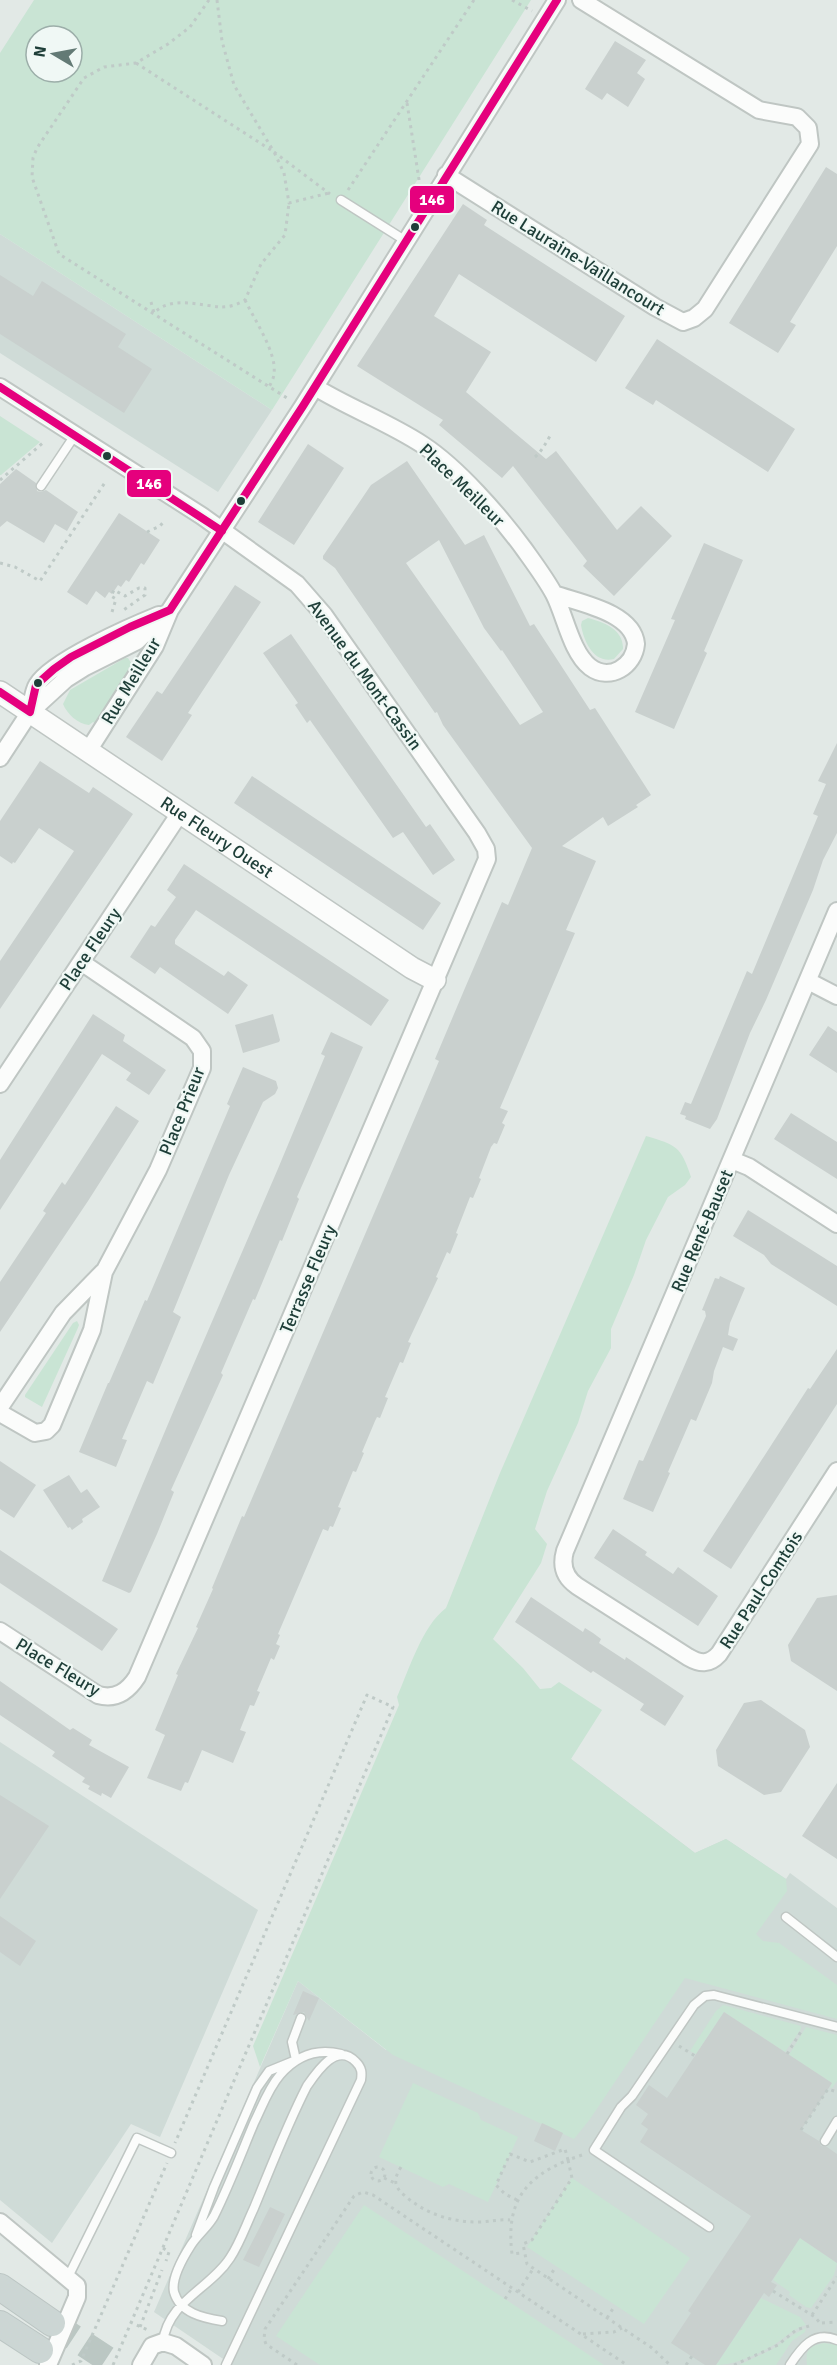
<svg xmlns="http://www.w3.org/2000/svg" width="837" height="2365" viewBox="0 0 837 2365" font-family="Signika,sans-serif">
<style>
.built{fill:#cfdbd7}
.green{fill:#c9e4d4;fill-rule:evenodd}
.building{fill:#c9d0ce;fill-rule:evenodd}
.lines{fill:none;stroke-linecap:round;stroke-linejoin:round}
.primary-tunnel{stroke:#bbc7c3;stroke-width:26;stroke-dasharray:26 13;stroke-linecap:butt}
.service-casing{stroke:#bfc6c3;stroke-width:11}
.minor-casing{stroke:#bfc6c3;stroke-width:20}
.tertiary-casing{stroke:#bfc6c3;stroke-width:24}
.primary-casing{stroke:#bbc5c3;stroke-width:28}
.path{stroke:#bfcac7;stroke-width:3;stroke-dasharray:3 4.5;stroke-linecap:butt}
.service{stroke:#fbfcfb;stroke-width:8}
.minor{stroke:#fbfcfb;stroke-width:16}
.tertiary{stroke:#fbfcfb;stroke-width:21}
.primary{stroke:#ccd6d4;stroke-width:26}
.bus-1-casing{stroke:#f0f8f5;stroke-width:12}
.bus-1{stroke:#e5007d;stroke-width:8}
.bus-dot{fill:#1e3e38;stroke:#f0f8f5;stroke-width:2}
.labels{text-anchor:middle;stroke-width:4.5;stroke-linejoin:round;paint-order:stroke}
.street-label{font-size:18px;fill:#1e3e38;stroke:#f0f8f5}
.line-badge{stroke:#f0f8f5;stroke-width:2}
.badge-label{font-size:16px;text-anchor:middle;font-weight:bold;fill:#fff}
</style>
<rect width="100%" height="100%" fill="#e2e9e6"/>
<path class="built" d="M0,234L272,410L218,492L0,353Z
M0,1742L258,1910L160,2137L131,2124L52,2243L0,2200Z
M571,1759L695,1853L726,1839L786,1879L790,1873L837,1908V2365H232L154,2312L298,1981L386,2050Z"/>
<path class="green" d="M34,0H531L272,410L0,234V53ZM36,36H72V72H36Z
M0,416L40,442L1,475H0Z
M588,618C604,622 624,630 623,649L614,659C594,664 584,642 581,625L582,621Z
M125,658H128L133,666L96,724L93,722L89,725C78,724 67,714 63,704L70,690Z
M646,1136C676,1145 681,1146 691,1177L685,1185L668,1197L646,1240L634,1275L611,1329V1348L588,1391L578,1423L547,1491L535,1529L547,1544L541,1563L493,1639L523,1668L540,1689L551,1688L559,1682L602,1710L571,1759L695,1853L726,1839L786,1879L787,1891L756,1934L763,1941L779,1943L837,1985V2019L685,1978L590,2119L574,2139L393,2055L298,1981L260,2067L253,2046L399,1705L397,1697C409,1670 422,1626 446,1608L500,1473Z
M77,1321L79,1325L77,1330L42,1407L25,1397V1395L73,1323Z
M723,2005L801,2026V2029L785,2052L724,2012L696,2054L690,2051L716,2011Z
M806,2027L837,2035V2081L832,2088L830,2087L832,2083L789,2055Z
M413,2083L478,2113L481,2120L518,2137L488,2202L449,2184L443,2187L379,2157Z
M572,2178L690,2258L644,2324L527,2247Z
M364,2205L604,2365H320L276,2336Z
M794,2234L837,2263L834,2275L811,2308L806,2307L789,2295L790,2292L773,2280L790,2253Z
M761,2298L800,2317L806,2325C795,2328 788,2335 778,2342C762,2353 736,2365 716,2365Z
M806,2328L805,2332L792,2341L776,2365H739L771,2350L793,2335Z
M824,2343L837,2345V2365H807C805,2350 809,2346 824,2343Z"/>
<path class="building" d="M615,41L646,60L637,73L645,79L628,107L607,93L602,100L585,89Z
M826,167L837,174V246L790,322L796,325L778,353L729,323Z
M463,204L487,220L484,225L625,316L596,362L459,274L434,316L491,352L466,392L546,459L556,451L617,530L641,506L672,536L614,596L583,566L587,561L513,466L502,478L439,425L443,420L357,366Z
M0,275L33,296L42,281L126,334L118,347L152,369L124,413L0,334Z
M657,339L795,429L768,472L656,400L653,405L625,388Z
M308,444L344,468L294,545L258,522Z
M407,461L465,545L484,535L530,626L534,624L590,710L595,708L651,795L636,805L638,807L608,826L603,817L562,846L596,861L566,930L575,933L500,1108L508,1111L502,1123L505,1125L497,1144L494,1143L491,1147L479,1178L481,1179L473,1198L470,1197L456,1233L458,1234L450,1254L447,1252L436,1277L438,1278L408,1342L411,1343L403,1363L400,1362L385,1397L388,1398L380,1418L377,1417L375,1421L362,1452L364,1453L356,1472L353,1471L338,1507L341,1508L333,1527L330,1526L328,1531L323,1529L278,1634L280,1635L276,1644L280,1646L274,1660L271,1658L257,1691L260,1692L254,1706L250,1705L240,1730L246,1732L233,1763L202,1750L188,1783L185,1782L181,1791L147,1778L165,1735L155,1730L178,1675L176,1674L198,1628L196,1627L213,1589L212,1588L242,1516L244,1517L420,1106L439,1061L435,1059L465,988L502,902L508,905L532,848L443,725L437,712L435,713L335,568L323,559V556L371,485ZM439,540L484,628L501,651L502,650L543,712L520,725L406,563Z
M16,469L36,483L37,491L41,492L46,490L78,512L67,531L55,524L44,543L7,521L0,527V484Z
M119,513L160,540L144,565L141,563L129,582L126,580L121,587L118,585L112,594L109,592L105,598L96,591L87,605L67,592Z
M704,543L743,560L704,651L707,653L674,729L635,712L675,620L671,619Z
M235,585L261,602L188,713L192,715L162,761L126,737L157,691L162,694Z
M291,634L426,827L430,824L455,860L433,875L403,832L393,838L310,720L307,723L295,705L298,703L263,653Z
M837,743V833L823,860L813,890L766,1000L750,1033L717,1119L710,1129L685,1119L686,1116L680,1114L685,1102L691,1104L747,971L752,974L818,816L813,814L826,784L818,781Z
M40,761L89,793L93,787L133,814L0,1009V961L74,851L39,828L15,863L13,862L12,864L0,856V821Z
M252,776L441,903L423,930L234,803Z
M184,864L389,1000L371,1026L196,910L175,940V944L224,976L228,971L248,985L228,1014L160,967L155,974L130,957L151,925L155,927L176,897L167,890Z
M93,1014L125,1035L123,1041L166,1070L149,1095L126,1080L131,1073L102,1054L0,1210V1160Z
M273,1014L280,1040L279,1042L243,1053L235,1025Z
M828,1026L837,1032V1073L809,1055Z
M331,1032L363,1047L297,1197L299,1199L282,1241L280,1240L255,1300L253,1299L221,1373L223,1375L171,1490L174,1492L157,1534L131,1592L129,1593L102,1581L176,1405L277,1171L325,1056L321,1054Z
M243,1067L276,1081L278,1088L275,1094L263,1102L229,1175L173,1312L181,1317L153,1384L147,1381L122,1439L127,1440L116,1467L79,1452L108,1383H109L145,1300L147,1301L230,1106L227,1104Z
M116,1106L139,1121L88,1201L0,1332V1282L46,1213L43,1211L62,1182L65,1185Z
M791,1113L837,1142V1179L774,1139Z
M748,1210L837,1266V1306L771,1264L764,1255L733,1236Z
M720,1276L745,1288L730,1323L728,1335L738,1339L733,1351L723,1347L714,1371L712,1383L696,1421L691,1419L668,1472L670,1473L653,1512L623,1499L639,1460L643,1461L706,1316L705,1311L702,1310L715,1278L719,1279Z
M837,1349V1404L731,1569L703,1551L808,1388L810,1389Z
M0,1461L36,1485L14,1518L0,1509Z
M69,1475L81,1493L87,1489L100,1507L82,1519L83,1522L72,1530L70,1527L68,1528L43,1490Z
M613,1529L647,1552L645,1555L673,1574L678,1567L718,1596L698,1626L594,1558Z
M0,1550L118,1629L102,1651L0,1583Z
M837,1595V1691L791,1661L788,1645L817,1598Z
M531,1597L583,1632L585,1628L593,1633L601,1639L599,1643L625,1660L626,1657L684,1696L665,1726L640,1710L644,1704L593,1671L591,1673L515,1622Z
M0,1681L70,1730L73,1728L92,1740L89,1745L129,1767L111,1798L102,1793L101,1796L88,1789L90,1786L82,1782L85,1778L52,1756L55,1752L0,1715Z
M761,1700L805,1730L810,1747L781,1792L764,1795L718,1766L716,1750L744,1703Z
M837,1783V1859L802,1836Z
M0,1795L49,1826L0,1899Z
M0,1916L36,1941L20,1966L0,1952Z
M303,1991L319,1998L309,2021L304,2012L293,2015Z
M724,2012L832,2083L801,2130L819,2141L821,2146L827,2147L837,2154V2263L800,2238L771,2282L777,2285L769,2297L764,2293L716,2365H705L671,2343L691,2313L688,2311L751,2216L640,2142L648,2129L641,2124L648,2114L636,2105L649,2085L667,2098Z
M542,2123L563,2133L555,2151L534,2141Z
M270,2207L285,2214L259,2267L243,2260Z"/>
<g class="lines">
<path class="primary-tunnel" d="M52,2323L116,2365"/>
<g class="service-casing">
<path id="service" d="M341,200L406,241
M41,486L75,435
M786,1917L837,1957
M825,2141L837,2121
M709,2227L594,2150L621,2107L632,2096L694,2005L705,1996L714,1995L837,2027
M196,2235L214,2187L257,2088L269,2071L296,2060L292,2042L301,2018
M68,2277L137,2138L171,2153
M222,2321C203,2318 180,2313 174,2292C171,2278 184,2256 191,2245C198,2234 208,2227 214,2216C229,2186 241,2154 254,2123C262,2107 268,2089 280,2075C297,2055 317,2048 341,2054
M163,2342C168,2301 210,2289 230,2258C240,2243 246,2225 254,2208C271,2167 287,2125 307,2086C318,2070 337,2042 356,2062C362,2068 362,2073 361,2080L226,2365
M790,2365C801,2348 814,2330 837,2340"/>
</g>
<g class="minor-casing">
<path id="minor" d="M446,175L655,307L683,322L694,318L705,309L810,144L808,128L797,117L759,110L581,0
M0,387L202,516L297,584L324,615L477,833L486,849L487,859L137,1677C128,1691 116,1700 98,1695L0,1631
M315,387C349,408 388,422 423,445C458,468 499,515 524,549C534,563 546,579 554,594C565,615 571,652 590,667C610,682 634,666 636,644C633,612 579,603 554,594
M30,712C32,704 33,691 37,685C51,661 132,626 159,615
M88,751L155,646L170,610L303,406L557,0
M0,758L30,712L66,679L85,667L137,641L165,614
M837,911L565,1551C561,1565 564,1577 577,1586L688,1657C700,1664 709,1665 719,1654L837,1471
M808,981L837,996
M0,1084L180,813
M732,1160L749,1167L837,1224
M0,1407L63,1313L103,1272
M0,1413L35,1433L46,1431L52,1425L92,1330L104,1272L158,1170L202,1068V1051L193,1038L81,962
M0,2222L77,2286V2297L48,2365
M141,2365L152,2346L163,2342L176,2346L203,2365"/>
</g>
<g class="tertiary-casing">
<g id="tertiary">
<path id="s1" d="M0,692L412,968L435,980"/>
</g>
</g>
<g class="primary-casing">
<path id="primary" d="M0,2287L52,2323
M0,2324L40,2350"/>
</g>
<path class="path" d="M209,0L190,27L168,44L136,63L104,67L84,78L37,148L33,158L32,177L59,254L287,398
M217,0L222,41L234,85L274,152L330,194
M512,0L532,11
M136,63L274,152L284,173L289,203L329,193
M407,103L420,186
M348,190L474,0
M245,300C254,319 277,353 274,373C274,378 271,383 269,387
M151,302L154,313C171,295 201,306 222,307C230,307 239,304 245,300L261,264L285,235L289,203
M535,457C543,450 546,442 552,433
M0,480L44,442
M147,532L160,526L165,520
M0,563L15,567L40,581L106,481
M112,612L116,599L111,596L114,590L125,596L139,588H145V595L122,611
M679,2046L695,2056
M787,2054L802,2030
M801,2130L828,2089L837,2092
M582,2155L568,2160L572,2178L532,2240L523,2244L527,2264L652,2348L670,2365
M371 2174a7 7 0 1 1 14 0a7 7 0 1 1-14 0Z
M401,2167C394,2178 393,2186 404,2195C424,2213 450,2222 477,2222C489,2222 499,2219 510,2220
M384,2178L395,2183
M517,2200L505,2194L496,2185L510,2154L530,2162L565,2149L568,2160C522,2179 506,2205 512,2254L523,2253
M163,2248L169,2252L166,2261
M548,2279L555,2268
M773,2291L815,2317L820,2323
M518,2292L533,2269
M505,2299L512,2288
M812,2315L837,2277
M607,2318L614,2307
M130,2322L148,2330
M822,2323L837,2322
M140,2327L162,2270
M583,2334L614,2332L622,2328
M72,2365L81,2361L167,2163
M113,2365L393,1707L367,1695L175,2143
M297,2365L266,2344L264,2339L265,2329L354,2196L363,2192L373,2195L627,2365
M686,2365L692,2356
M734,2365L778,2345L796,2330L809,2326"/>
<use href="#service" class="service"/>
<use href="#minor" class="minor"/>
<use href="#tertiary" class="tertiary"/>
<use href="#primary" class="primary"/>
<g class="bus-1-casing">
<path id="bus-1" d="M0,387L222,531
M0,692L30,712L36,685L54,669L71,657L130,627L170,610L303,406L557,0"/>
</g>
<use href="#bus-1" class="bus-1"/>
</g>
<g class="bus-dot">
<circle cx="415" cy="227" r="5"/>
<circle cx="107" cy="456" r="5"/>
<circle cx="241" cy="501" r="5"/>
<circle cx="38" cy="683" r="5"/>
</g>
<g class="labels">
<g class="street-label">
<text transform="translate(578 258) rotate(32)" y="6">Rue Lauraine-Vaillancourt</text>
<text transform="translate(462 485) rotate(44)" y="6">Place Meilleur</text>
<text transform="translate(365 675) rotate(54)" y="6">Avenue du Mont-Cassin</text>
<text transform="translate(131 681) rotate(-59)" y="6">Rue Meilleur</text>
<text dy="6" stroke="none"><textPath href="#s1" startOffset="261">Rue Fleury Ouest</textPath></text>
<text transform="translate(90 949) rotate(-56)" y="6">Place Fleury</text>
<text transform="translate(182 1111) rotate(-68)" y="6">Place Prieur</text>
<text transform="translate(702 1231) rotate(-67)" y="6">Rue René-Bauset</text>
<text transform="translate(308 1279) rotate(-67)" y="6">Terrasse Fleury</text>
<text transform="translate(761 1590) rotate(-57)" y="6">Rue Paul-Comtois</text>
<text transform="translate(58 1667) rotate(31)" y="6">Place Fleury</text>
</g>
</g>
<g class="line-badge">
<rect x="409" y="185" width="46" height="29" rx="6" fill="#e5007d"/>
<rect x="126" y="469" width="46" height="29" rx="6" fill="#e5007d"/>
</g>
<g class="badge-label">
<text x="432" y="205">146</text>
<text x="149" y="489">146</text>
</g>
<g transform="translate(54 54) rotate(280)"><circle r="28" fill="#f0f8f5" stroke="#9caea9" stroke-width="1.5"/>
<path d="M0-4.5L10 22L0 15L-10 22Z" fill="#637a75"/>
<text y="-9" font-size="16" font-weight="bold" text-anchor="middle" fill="#1e3e38">N</text>
</g>
</svg>
